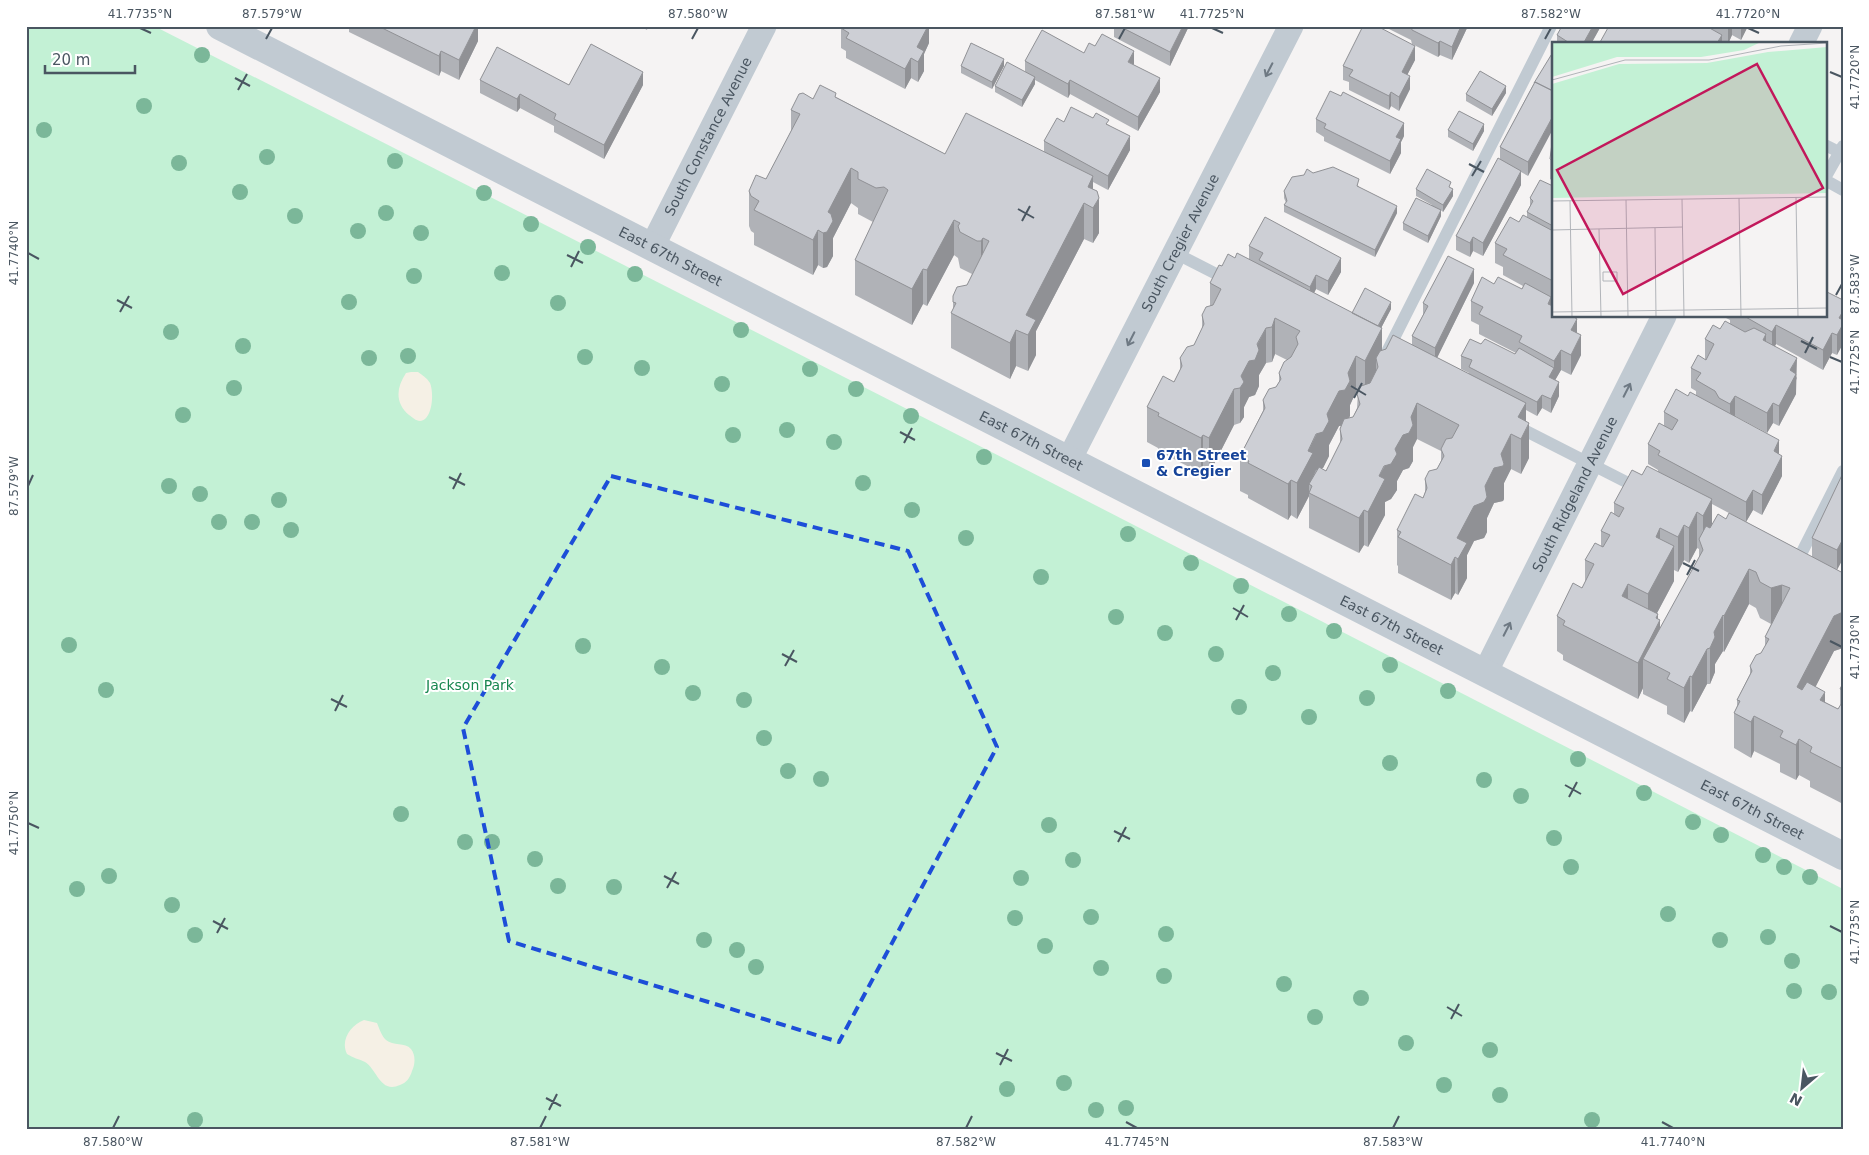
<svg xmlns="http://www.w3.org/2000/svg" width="1869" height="1155" viewBox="0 0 1869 1155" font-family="'DejaVu Sans',sans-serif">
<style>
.green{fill:#c3f1d5}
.sand{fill:#f5f0e5}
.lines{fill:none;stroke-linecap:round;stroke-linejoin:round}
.service{stroke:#c1cad2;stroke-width:12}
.minor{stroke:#c1cad2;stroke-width:25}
.tertiary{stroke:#c1cad2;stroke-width:28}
.tree{fill:#7bb799}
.wall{fill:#b0b2b7;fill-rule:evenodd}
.shaded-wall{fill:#909195}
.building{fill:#cdcfd5;stroke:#909195}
.oneway{stroke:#6e7983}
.marked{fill:none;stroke:#1d4ed8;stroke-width:4;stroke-dasharray:10 6;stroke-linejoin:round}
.ticks{fill:none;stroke:#4a5661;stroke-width:2}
.transit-dot{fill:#1a4fb4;stroke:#fff;stroke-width:2}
.labels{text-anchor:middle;stroke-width:4;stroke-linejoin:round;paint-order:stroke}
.street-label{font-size:14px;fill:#4a5661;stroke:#fff}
.transit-label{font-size:14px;font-weight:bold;fill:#164399;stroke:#fff;text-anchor:start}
.park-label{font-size:14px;fill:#17864f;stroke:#fff}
.inset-road{fill:none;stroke:#b1b4b9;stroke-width:1}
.view{fill:#c2185b;fill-opacity:0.15;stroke:#c2185b;stroke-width:2.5}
.inset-edge{fill:none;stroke:#4a5661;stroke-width:2.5}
.neatline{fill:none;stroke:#4a5661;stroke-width:2}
.ticks-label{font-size:12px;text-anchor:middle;fill:#4a5661}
</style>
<rect width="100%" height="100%" fill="#f5f3f3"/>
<path class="green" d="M26,26H154L1019,466L1843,889V1129H26Z"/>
<path class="sand" d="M411,372H418C422,375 427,378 430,383C434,392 433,420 420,421C416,421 412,417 409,415C395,403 396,388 406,373Z
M364,1020L377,1023C379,1028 382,1037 386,1040C393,1046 405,1042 411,1049C416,1055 415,1065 412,1071C410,1078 406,1083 400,1085C380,1094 377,1069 365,1062C359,1059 353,1058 347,1054C340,1040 351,1025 364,1020Z"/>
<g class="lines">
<path class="service" d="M1825,145L1839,152
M1825,178L1843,146
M1825,180L1843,190
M1175,253L1230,281
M1388,350L1551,26
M1516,426L1640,489
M1795,566L1843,471"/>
<g class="minor">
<path d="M1801,44L1810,26"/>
<path id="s1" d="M652,247L764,26"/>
<path id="s2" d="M1069,460L1291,26"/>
<path id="s3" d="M1485,673L1664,316"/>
</g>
<path class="tertiary" id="s4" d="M220,26L1843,856"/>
</g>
<g class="tree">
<circle cx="202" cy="55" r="8"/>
<circle cx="144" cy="106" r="8"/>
<circle cx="44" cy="130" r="8"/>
<circle cx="267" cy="157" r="8"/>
<circle cx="395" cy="161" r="8"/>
<circle cx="179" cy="163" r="8"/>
<circle cx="240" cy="192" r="8"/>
<circle cx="484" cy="193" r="8"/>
<circle cx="386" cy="213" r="8"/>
<circle cx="295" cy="216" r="8"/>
<circle cx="531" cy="224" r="8"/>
<circle cx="358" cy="231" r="8"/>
<circle cx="421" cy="233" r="8"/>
<circle cx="588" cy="247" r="8"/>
<circle cx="502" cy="273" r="8"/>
<circle cx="635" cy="274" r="8"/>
<circle cx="414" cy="276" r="8"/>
<circle cx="349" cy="302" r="8"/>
<circle cx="558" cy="303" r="8"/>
<circle cx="741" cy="330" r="8"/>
<circle cx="171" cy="332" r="8"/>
<circle cx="243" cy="346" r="8"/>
<circle cx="408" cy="356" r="8"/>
<circle cx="585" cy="357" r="8"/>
<circle cx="369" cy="358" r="8"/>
<circle cx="642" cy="368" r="8"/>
<circle cx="810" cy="369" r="8"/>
<circle cx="722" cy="384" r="8"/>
<circle cx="234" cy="388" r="8"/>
<circle cx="856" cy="389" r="8"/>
<circle cx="183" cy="415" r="8"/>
<circle cx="911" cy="416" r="8"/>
<circle cx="787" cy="430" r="8"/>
<circle cx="733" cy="435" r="8"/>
<circle cx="834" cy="442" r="8"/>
<circle cx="984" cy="457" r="8"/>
<circle cx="863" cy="483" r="8"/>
<circle cx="169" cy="486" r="8"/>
<circle cx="200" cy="494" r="8"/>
<circle cx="279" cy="500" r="8"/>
<circle cx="912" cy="510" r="8"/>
<circle cx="219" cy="522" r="8"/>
<circle cx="252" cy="522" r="8"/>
<circle cx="291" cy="530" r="8"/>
<circle cx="1128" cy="534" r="8"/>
<circle cx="966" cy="538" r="8"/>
<circle cx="1191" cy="563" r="8"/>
<circle cx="1041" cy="577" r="8"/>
<circle cx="1241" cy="586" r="8"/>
<circle cx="1289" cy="614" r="8"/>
<circle cx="1116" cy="617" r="8"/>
<circle cx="1334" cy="631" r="8"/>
<circle cx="1165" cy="633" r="8"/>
<circle cx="69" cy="645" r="8"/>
<circle cx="583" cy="646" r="8"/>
<circle cx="1216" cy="654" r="8"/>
<circle cx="1390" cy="665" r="8"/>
<circle cx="662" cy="667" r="8"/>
<circle cx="1273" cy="673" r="8"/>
<circle cx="106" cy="690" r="8"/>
<circle cx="1448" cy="691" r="8"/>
<circle cx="693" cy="693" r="8"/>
<circle cx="1367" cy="698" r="8"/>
<circle cx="744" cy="700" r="8"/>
<circle cx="1239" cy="707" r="8"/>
<circle cx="1309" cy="717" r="8"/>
<circle cx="764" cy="738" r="8"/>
<circle cx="1578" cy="759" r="8"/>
<circle cx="1390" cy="763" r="8"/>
<circle cx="788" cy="771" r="8"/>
<circle cx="821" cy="779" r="8"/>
<circle cx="1484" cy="780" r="8"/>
<circle cx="1644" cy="793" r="8"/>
<circle cx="1521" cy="796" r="8"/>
<circle cx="401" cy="814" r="8"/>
<circle cx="1693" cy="822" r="8"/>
<circle cx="1049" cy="825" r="8"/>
<circle cx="1721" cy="835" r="8"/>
<circle cx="1554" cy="838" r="8"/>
<circle cx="465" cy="842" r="8"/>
<circle cx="492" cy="842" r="8"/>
<circle cx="1763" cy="855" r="8"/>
<circle cx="535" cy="859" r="8"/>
<circle cx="1073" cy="860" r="8"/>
<circle cx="1571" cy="867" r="8"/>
<circle cx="1784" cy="867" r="8"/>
<circle cx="109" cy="876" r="8"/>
<circle cx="1810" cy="877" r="8"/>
<circle cx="1021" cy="878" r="8"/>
<circle cx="558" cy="886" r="8"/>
<circle cx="614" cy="887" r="8"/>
<circle cx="77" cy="889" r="8"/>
<circle cx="172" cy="905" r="8"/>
<circle cx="1668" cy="914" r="8"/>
<circle cx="1091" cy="917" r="8"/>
<circle cx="1015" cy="918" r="8"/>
<circle cx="1166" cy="934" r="8"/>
<circle cx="195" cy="935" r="8"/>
<circle cx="1768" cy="937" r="8"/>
<circle cx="704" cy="940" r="8"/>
<circle cx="1720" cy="940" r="8"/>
<circle cx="1045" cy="946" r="8"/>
<circle cx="737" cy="950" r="8"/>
<circle cx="1792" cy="961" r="8"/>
<circle cx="756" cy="967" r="8"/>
<circle cx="1101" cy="968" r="8"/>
<circle cx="1164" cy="976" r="8"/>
<circle cx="1284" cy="984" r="8"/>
<circle cx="1794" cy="991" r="8"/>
<circle cx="1829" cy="992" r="8"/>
<circle cx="1361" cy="998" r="8"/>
<circle cx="1315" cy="1017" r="8"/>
<circle cx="1406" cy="1043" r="8"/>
<circle cx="1490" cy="1050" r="8"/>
<circle cx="1064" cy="1083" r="8"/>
<circle cx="1444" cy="1085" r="8"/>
<circle cx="1007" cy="1089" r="8"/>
<circle cx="1500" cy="1095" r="8"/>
<circle cx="1126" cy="1108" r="8"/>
<circle cx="1096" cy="1110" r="8"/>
<circle cx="195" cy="1120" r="8"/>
<circle cx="1592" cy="1120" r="8"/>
</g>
<path class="wall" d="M349,26H478V41L459,80L441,71L439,76L349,32Z
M640,26H648L647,30Z
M929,26V43L924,54V71L918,82L911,78L905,89L846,58V51L841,48V28Z
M1114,26H1189L1170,66L1114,37Z
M1383,26H1468L1452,60L1440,55L1438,57L1412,44L1411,40Z
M1601,26L1591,44H1557V35Z
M1609,26H1748L1741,40L1732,35L1728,44L1722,41V44Z
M1084,53L1134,65L1160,92L1138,131L1070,94L1068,98L1035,80V84L1022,107L995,92V86L1025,72V61Z
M1415,60L1407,75L1410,89L1399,111L1391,106L1389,110L1349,90V82L1343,80V66Z
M961,66H1004L992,89L961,73Z
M480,80L569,85H643L604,159L554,132V126L520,108L517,112L480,93Z
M1534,83L1528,176L1521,172V185L1483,256L1473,251L1470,257L1456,250V236L1500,160V147Z
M1506,93L1492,116L1466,101V94Z
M836,97L945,154L1044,152V141L1064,122L1093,118L1109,125L1130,150L1108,190L1093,182V189L1099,233L1093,243L1084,239L1036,331V355L1028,371L1016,366L1010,379L951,348V313L953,309V296L967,285L972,274L960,268L958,258L954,255L927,306L923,304L912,325L855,295V260L873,222L858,214V208L851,203L833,238V256L827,267L823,268L818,265L813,275L754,245V233L751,231L749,226V191L766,179L791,131V110Z
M1316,119L1404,136L1401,142V153L1390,174L1324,141V137L1316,132Z
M1448,130L1484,131L1473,151L1448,137Z
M1553,135V181L1550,179V159Z
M1313,173L1359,186V187L1397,213L1375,257L1284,212V205L1286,203L1284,198V191L1304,175Z
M1553,186V301L1551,300V305L1577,333L1581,355L1571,375L1561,370L1555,380L1559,396L1551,413L1542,408L1537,416L1526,410V421L1529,458L1521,474L1511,469L1504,483V499L1503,501L1494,503L1487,518V532L1484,538L1474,541L1467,555V578L1458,595L1455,593L1451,600L1398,573V566L1397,565V530L1423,498L1425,492V479L1437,469L1441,461V451L1417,439L1413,447V461L1409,468L1403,470L1397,481V490L1391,499L1385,502V515L1368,547L1364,545L1359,553L1309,528V496L1297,519L1291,515L1288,520L1248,498V495L1240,491V456L1263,411V400L1276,387L1279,382V373L1287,360L1275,354L1272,362L1266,363L1259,375V386L1255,395L1249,397L1244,407V417L1240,423L1234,425L1209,474L1203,470L1201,473L1158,451V448L1147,442V407L1174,382L1180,370V358L1194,345L1202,329V315L1210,306V283L1222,266L1235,258L1249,259V246L1341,272L1328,295L1316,289L1314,293L1352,313L1391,309L1381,328L1382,350L1412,345V336L1423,315V303L1474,283L1437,358L1469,374V373L1461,369V356L1481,344L1515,354L1516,353L1479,334V325L1471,321V301L1494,284L1522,289L1523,286L1503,275V267L1495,263V243L1519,222L1527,217V212L1530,206V198ZM1356,392H1358L1357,408L1353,417L1348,418L1350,416V405ZM1339,426H1341L1340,429V444L1326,471L1321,468H1323L1329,456V445Z
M1451,188L1453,196L1443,212L1441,210V216L1428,243L1403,230V223L1432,205L1416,196V189Z
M1843,300L1837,355L1832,353L1823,370L1776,344L1775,346L1797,378L1796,380V394L1779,426L1773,423L1767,433L1735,416H1734L1779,454L1782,476L1762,515L1753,510L1746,522L1812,557V538L1843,473L1837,570L1826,565L1843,573V648L1834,651L1815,687L1825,702L1838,709L1840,706V689L1843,683V804L1810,787V781L1799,775L1796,780L1780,772V764L1754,751L1751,758L1734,748V713L1737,706V700L1750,674V666L1761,653L1765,647V637L1771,624L1760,618L1756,608L1749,604L1724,652L1723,651L1715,664V672L1710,684H1707L1692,712L1690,711L1684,723L1667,714V706L1643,694V688L1638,699L1563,660V655L1557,651V616L1582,588L1585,582V560L1601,546V531L1614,514V503L1642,475L1658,472V470L1648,464V444L1664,426V412L1688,396H1696V391L1691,388V368L1705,359V339L1730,324V320L1724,317V316H1825ZM1712,504L1742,520L1726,519L1712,525ZM1697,548L1699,549V558L1660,629L1657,613L1674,581V570L1678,572L1684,560L1689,563Z"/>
<path class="shaded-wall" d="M476,26H478V41L459,80V60Z
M928,26H929V43L924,54V71L918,82V62L917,47Z
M1183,26H1189L1170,66V52Z
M1461,26H1468L1452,60V47Z
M1593,26H1601L1591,44H1583Z
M1728,26H1732V35L1728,44Z
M1741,26H1748L1741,40Z
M1722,35V44H1717Z
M1440,41V55L1438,57V43Z
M1415,46V60L1402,85V72Z
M441,51V71L439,76V56Z
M1134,51V65L1128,62Z
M911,58V78L905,89V69Z
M1004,59V66L992,89V82Z
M643,72V85L604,159V145Z
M1410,76V89L1399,111V97Z
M1035,77V84L1022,107V100Z
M1160,78V92L1138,131V117Z
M1070,80V94L1068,98V84Z
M1506,86V93L1492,116V109Z
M1391,92V106L1389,110V96Z
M520,94V108L517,112V99Z
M1553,116V129L1528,176V162Z
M1404,123V136L1401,142V153L1390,174V161L1396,137Z
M1484,124V131L1473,151V144Z
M1130,136V150L1108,190V176Z
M851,168V203L833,238V256L827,267L823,268V233L828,212Z
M1521,171V185L1483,256V243Z
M1093,176V208L1099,198V233L1093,243V208L1088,187Z
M1453,189V196L1443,212V205Z
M1084,203V239L1036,331V355L1028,371V335L1026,315Z
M1397,206V213L1375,257V250Z
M1441,210V216L1428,243V236Z
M954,220V255L927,306V270Z
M818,230V265L813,275V240Z
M1473,237V251L1470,257V243Z
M983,238V273L981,276V241Z
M1341,258V272L1328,295V281Z
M923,269V304L912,325V289Z
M1474,269V283L1435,362V348Z
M1316,275V289L1310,301V287Z
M1551,297V317L1548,304Z
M1391,302V309L1378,334V327Z
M1843,311V344L1837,355V335L1839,318Z
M1275,318V354L1272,362V327Z
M1577,319V339L1571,330Z
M1776,325V344L1772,352V332Z
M1266,328V363L1259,375V386L1255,395L1249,397L1244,407V417L1240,423V388L1241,376Z
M1382,328V364L1378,367L1376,358V375L1365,396V361Z
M1016,330V366L1010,379V343Z
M1832,333V353L1823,370V350Z
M1766,334V354L1763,340Z
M1581,335V355L1571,375V355Z
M1561,350V370L1549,391V377L1554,368V361Z
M1356,356V392L1350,405V416L1345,425L1339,426L1329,445V456L1323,468L1316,470L1313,477V489L1312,486L1309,484V496L1297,519V483L1308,451L1327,414Z
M1797,358L1796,394L1779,426V406L1790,370Z
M1559,382V396L1551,413V399Z
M1234,389V425L1209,474V438Z
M1542,395V408L1537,416V402Z
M1735,396V416L1730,424V404Z
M1417,403V439L1413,447V461L1409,468L1403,470L1397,481V490L1391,499L1385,502V515L1368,547V512L1379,476L1395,449Z
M1526,403V430L1529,423V458L1521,474V439L1518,417Z
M1773,403V423L1767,433V413Z
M1511,434V469L1504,483V499L1503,501L1494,503L1487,518V532L1484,538L1474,541L1467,555V578L1458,595L1457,538Z
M1203,435V470L1201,473V438Z
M1779,440V460L1774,451Z
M1782,456V476L1762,515V495Z
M1291,480V515L1288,520V484Z
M1753,490V510L1746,522V502Z
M1712,499V534L1703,551V516Z
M1364,510V545L1359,553V518Z
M1697,512V548L1689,563V528Z
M1684,525V560L1678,572V537Z
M1660,528V564L1656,537Z
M1843,539V559L1837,570V550Z
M1674,546V581L1648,630V594Z
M1455,557V593L1451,600V565Z
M1749,569V604L1724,652V616Z
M1628,584V619L1622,596Z
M1782,585V620L1771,624V588Z
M1843,612V648L1834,651L1797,723V687L1834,616Z
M1658,614V623L1660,620V655L1643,659V688L1638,699V663Z
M1723,615V651L1715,664V672L1710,684V648L1714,632Z
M1707,649V684L1692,712V677Z
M1690,676V711L1684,723V688Z
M1825,692V727L1820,700Z
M1754,716V751L1751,758V722Z
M1799,739V775L1796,780V745Z"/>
<path class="building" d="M378,26H476L459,60L441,51L439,56Z
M842,26H928L917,47L924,51L918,62L911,58L905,69L846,38L849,33L841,28Z
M1119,26H1183L1170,52Z
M1363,26H1377L1415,46L1402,72L1410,76L1399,97L1391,92L1389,96L1349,76L1353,70L1343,66Z
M1411,26H1461L1452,47L1440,41L1438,43L1412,30L1411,27Z
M1562,26H1593L1583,44H1571L1557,35Z
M1609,26H1706L1722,35L1717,43L1718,44H1599Z
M1042,30L1084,53L1089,43L1095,46L1102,34L1134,51L1128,62L1160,78L1138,117L1070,80L1068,84L1025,61Z
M971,43L1004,59L992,82L961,66Z
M591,44L643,72L604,145L554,119L556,114L520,94L517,99L480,80L497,47L569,85Z
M1553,52V91L1535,82L1534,83Z
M1007,62L1035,77L1022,100L995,86Z
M1480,71L1506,86L1492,109L1466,94Z
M1535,82L1553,91V116L1528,162L1500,147Z
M820,85L836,93L835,97L945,154L966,113L1093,176L1088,187L1097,191L1099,198L1093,208L1084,203L1026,315L1036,320L1028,335L1016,330L1010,343L951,313L956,303L953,302V296L957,287L967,285L989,241L983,238L981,241H977L960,232L958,226L960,223L954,220L927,270L923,269L912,289L855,260L888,190L884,187L876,188L858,179V172L851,168L828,212L831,214L833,221L827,232L823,233L818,230L813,240L754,210L759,201L751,196L749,191L756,175L766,179L800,114L791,110L799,94L803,93L813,99Z
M1330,91L1341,96L1343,92L1404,123L1396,137L1401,139L1390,161L1324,128L1326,124L1316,119Z
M1071,107L1093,118L1096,113L1109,120L1106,124L1130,136L1108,176L1044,141L1057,118L1064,122Z
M1459,111L1484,124L1473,144L1448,130Z
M1553,135V161L1550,159Z
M1498,158L1521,171L1483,243L1473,237L1470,243L1456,236Z
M1333,167L1359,179L1357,186L1397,206L1375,250L1284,205L1287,201L1284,191L1292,177L1304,175L1307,169L1313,173Z
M1427,169L1451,182L1449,187L1453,189L1443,205L1416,189Z
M1540,180L1553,186V226L1527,212L1533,201L1530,198Z
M1416,198L1441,210L1428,236L1403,223Z
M1523,215L1553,231V281L1503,255L1507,249L1495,243L1510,217L1519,222Z
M1265,217L1341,258L1328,281L1316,275L1310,287L1259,260L1263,253L1249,246Z
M1237,253L1382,328L1365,361L1356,356L1348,373L1350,381L1345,390L1339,391L1327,414L1329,421L1323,432L1316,434L1308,451L1313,453L1297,483L1291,480L1288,484L1248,463L1249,461L1240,456L1265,408L1263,400L1269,389L1276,387L1281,379L1279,373L1284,362L1291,357L1298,344L1296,337L1300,331L1275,318L1272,327L1266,328L1257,344L1259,350L1255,360L1249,361L1241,376L1244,382L1240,388L1234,389L1209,438L1203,435L1201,438L1158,416L1159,413L1147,407L1163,376L1174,382L1182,366L1180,358L1187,347L1194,345L1204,324L1202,315L1206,307L1213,305L1221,289L1210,283L1219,265L1222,266L1228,254L1235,258Z
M1448,256L1474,269L1435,348L1412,336L1428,306L1423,303Z
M1482,277L1494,284L1498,277L1522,289L1525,283L1551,297L1548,304L1553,306V316H1572L1577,319L1571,330L1581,335L1571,355L1561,350L1554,361L1519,342L1522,336L1479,314L1483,307L1471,301Z
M1365,288L1391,302L1378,326L1352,313Z
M1825,291L1843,300V311L1839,318L1843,320V324L1837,335L1832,333L1823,350L1776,325L1772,332L1744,316H1825Z
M1725,321L1745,332L1754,328L1766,334L1763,340L1797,358L1790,370L1796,374L1779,406L1773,403L1767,413L1735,396L1730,404L1719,398L1715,391L1696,380L1701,373L1691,368L1698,355L1706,360L1714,344L1705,339L1713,325L1720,329Z
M1393,335L1526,403L1518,417L1529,423L1521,439L1511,434L1501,454L1504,464L1503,466L1494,468L1485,486L1487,497L1484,502L1474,506L1457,538L1467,543L1458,559L1455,557L1451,565L1398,537L1401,532L1397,530L1415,494L1423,498L1427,488L1425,479L1429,471L1437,469L1444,456L1441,449L1446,439L1452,438L1459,425L1417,403L1411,417L1413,425L1409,433L1403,435L1395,449L1397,454L1391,464L1384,466L1379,476L1385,479L1368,512L1364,510L1359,518L1309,493L1312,486L1309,484L1319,467L1326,471L1342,439L1340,429L1344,419L1353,417L1360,404L1357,394L1361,386L1370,383L1378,367L1376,358L1380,351L1386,349Z
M1470,339L1481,344L1485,339L1515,354L1519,348L1554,368L1549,377L1559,382L1551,399L1542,395L1537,402L1469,367L1472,360L1461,356Z
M1676,389L1688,396L1690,392L1779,440L1774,451L1782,456L1762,495L1753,490L1746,502L1658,455L1660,451L1648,444L1659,423L1672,430L1678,420L1664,412Z
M1647,466L1712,499L1703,516L1697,512L1689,528L1684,525L1678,537L1660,528L1656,537L1674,546L1648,594L1628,584L1622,596L1658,614L1656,618L1660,620L1638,663L1563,625L1565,621L1557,616L1573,583L1582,588L1594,564L1585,560L1595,543L1603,547L1610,535L1601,531L1611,512L1619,517L1624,508L1614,503L1632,470L1642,475Z
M1843,473V539L1837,550L1812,538Z
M1729,513L1843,573V612L1834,616L1797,687L1802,690L1807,682L1825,692L1820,700L1838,709L1843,701V769L1810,752L1812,747L1799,739L1796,745L1780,737L1783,731L1754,716L1751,722L1734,713L1740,701L1737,700L1752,671L1750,666L1756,655L1761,653L1769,639L1765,637L1790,588L1782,585L1771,588L1760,582L1756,572L1749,569L1724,616L1723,615L1714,632L1715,637L1710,648L1707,649L1692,677L1690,676L1684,688L1667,679L1670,673L1643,659L1703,550L1699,539L1706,526L1710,528L1718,514L1726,519Z
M1843,683V690L1840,689Z"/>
<defs><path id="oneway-shaft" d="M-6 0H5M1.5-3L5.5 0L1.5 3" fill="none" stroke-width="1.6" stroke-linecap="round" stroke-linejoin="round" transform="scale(1.25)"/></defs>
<g class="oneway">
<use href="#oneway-shaft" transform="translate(1269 70) rotate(117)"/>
<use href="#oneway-shaft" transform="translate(1131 339) rotate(117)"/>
<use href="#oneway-shaft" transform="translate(1627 390) rotate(-63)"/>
<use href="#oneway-shaft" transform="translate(1507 629) rotate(-63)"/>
</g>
<path class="marked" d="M611,476L908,551L997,747L839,1042L509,941L463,728Z"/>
<path class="ticks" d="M140,28L151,33M1212,28L1223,33M1748,28L1759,33M266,39L272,28M692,39L698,28M1119,39L1125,28M1545,39L1551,28M1830,72L1842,77M235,78L250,86M238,90L247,74M1469,164L1484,172M1472,176L1481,161M1018,209L1034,218M1022,221L1030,206M28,253L39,259M567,255L583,263M571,267L579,251M1836,295L1842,284M117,300L132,308M120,312L129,296M1801,341L1817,349M1805,353L1813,337M1830,357L1842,362M1351,386L1366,395M1354,398L1362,383M900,432L915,440M904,443L912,428M449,477L465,485M28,486L33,475M453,489L461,473M1683,563L1699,571M1687,575L1695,560M1233,608L1248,617M1236,620L1244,605M1830,641L1842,647M782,654L797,662M785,666L794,650M331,699L347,707M335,711L343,695M1565,785L1581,794M1569,797L1577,782M28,823L39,828M1114,831L1130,839M1118,842L1126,827M664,876L679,884M667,888L676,872M213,921L228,929M1830,926L1842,932M217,933L225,918M1447,1007L1462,1016M1451,1019L1459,1004M996,1053L1012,1061M1000,1065L1008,1049M546,1098L561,1106M549,1110L557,1094M1126,1122L1137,1128M1662,1122L1673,1128M113,1128L119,1116M540,1128L546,1116M966,1128L972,1116M1393,1128L1399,1116"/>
<rect class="transit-dot" x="1141" y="458" width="10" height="10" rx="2.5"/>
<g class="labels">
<g class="street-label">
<text dy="5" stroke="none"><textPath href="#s1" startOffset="124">South Constance Avenue</textPath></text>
<text dy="5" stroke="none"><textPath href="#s2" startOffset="244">South Cregier Avenue</textPath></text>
<text dy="5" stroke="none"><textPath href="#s4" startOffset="506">East 67th Street</textPath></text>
<text dy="5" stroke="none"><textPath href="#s4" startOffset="911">East 67th Street</textPath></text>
<text dy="5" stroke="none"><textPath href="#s3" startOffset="200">South Ridgeland Avenue</textPath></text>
<text dy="5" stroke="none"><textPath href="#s4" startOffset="1316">East 67th Street</textPath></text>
<text dy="5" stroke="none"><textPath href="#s4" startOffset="1721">East 67th Street</textPath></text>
</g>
<g class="transit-label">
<text x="1156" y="460">67th Street<tspan x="1156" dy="16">&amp; Cregier</tspan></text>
</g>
<g class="park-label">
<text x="470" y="690">Jackson Park</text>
</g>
</g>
<g transform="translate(1552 42)">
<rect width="275" height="275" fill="#f5f3f3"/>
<path d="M0,0H209L192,8L149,15H65L0,35ZM275,5V151L0,156V42L67,22L155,21L216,10Z" fill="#c3f1d5"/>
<path class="inset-road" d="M0,38L73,18H157L229,4L275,1M244,155L246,275M187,156L189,275M130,157L132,275M74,158L76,275M0,159L275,155M18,159L20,275M103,186L104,275M47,187L49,275M0,188L131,185M51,230H65V239H51ZM0,270L275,266"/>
<path class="view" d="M205,22L271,146L71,252L5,128Z"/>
<rect width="275" height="275" class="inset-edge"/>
</g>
<rect width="1869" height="1155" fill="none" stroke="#ffffff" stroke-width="55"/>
<g transform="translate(1802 1088) rotate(208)" stroke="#ffffff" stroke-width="4" paint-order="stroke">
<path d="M0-4L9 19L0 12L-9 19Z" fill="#4a5661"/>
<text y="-8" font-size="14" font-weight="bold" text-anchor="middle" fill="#4a5661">N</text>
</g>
<path d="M45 65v8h90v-8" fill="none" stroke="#4a5661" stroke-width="2.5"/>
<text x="52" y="65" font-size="15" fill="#4a5661" stroke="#ffffff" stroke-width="4" paint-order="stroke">20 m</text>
<rect x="28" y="28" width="1814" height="1100" class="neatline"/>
<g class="ticks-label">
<text x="140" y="18">41.7735°N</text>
<text x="272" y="18">87.579°W</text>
<text x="698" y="18">87.580°W</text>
<text x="1125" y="18">87.581°W</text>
<text x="1212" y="18">41.7725°N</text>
<text x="1551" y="18">87.582°W</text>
<text x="1748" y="18">41.7720°N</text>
<text transform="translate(1855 77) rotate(-90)" y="4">41.7720°N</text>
<text transform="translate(14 253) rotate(-90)" y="4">41.7740°N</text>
<text transform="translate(1855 284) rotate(-90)" y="4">87.583°W</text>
<text transform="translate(1855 362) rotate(-90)" y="4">41.7725°N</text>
<text transform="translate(14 486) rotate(-90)" y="4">87.579°W</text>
<text transform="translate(1855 647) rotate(-90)" y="4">41.7730°N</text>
<text transform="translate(14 823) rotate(-90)" y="4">41.7750°N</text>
<text transform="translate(1855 932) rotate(-90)" y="4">41.7735°N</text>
<text x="113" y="1146">87.580°W</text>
<text x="540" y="1146">87.581°W</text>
<text x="966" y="1146">87.582°W</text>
<text x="1137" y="1146">41.7745°N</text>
<text x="1393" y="1146">87.583°W</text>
<text x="1673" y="1146">41.7740°N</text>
</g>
</svg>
